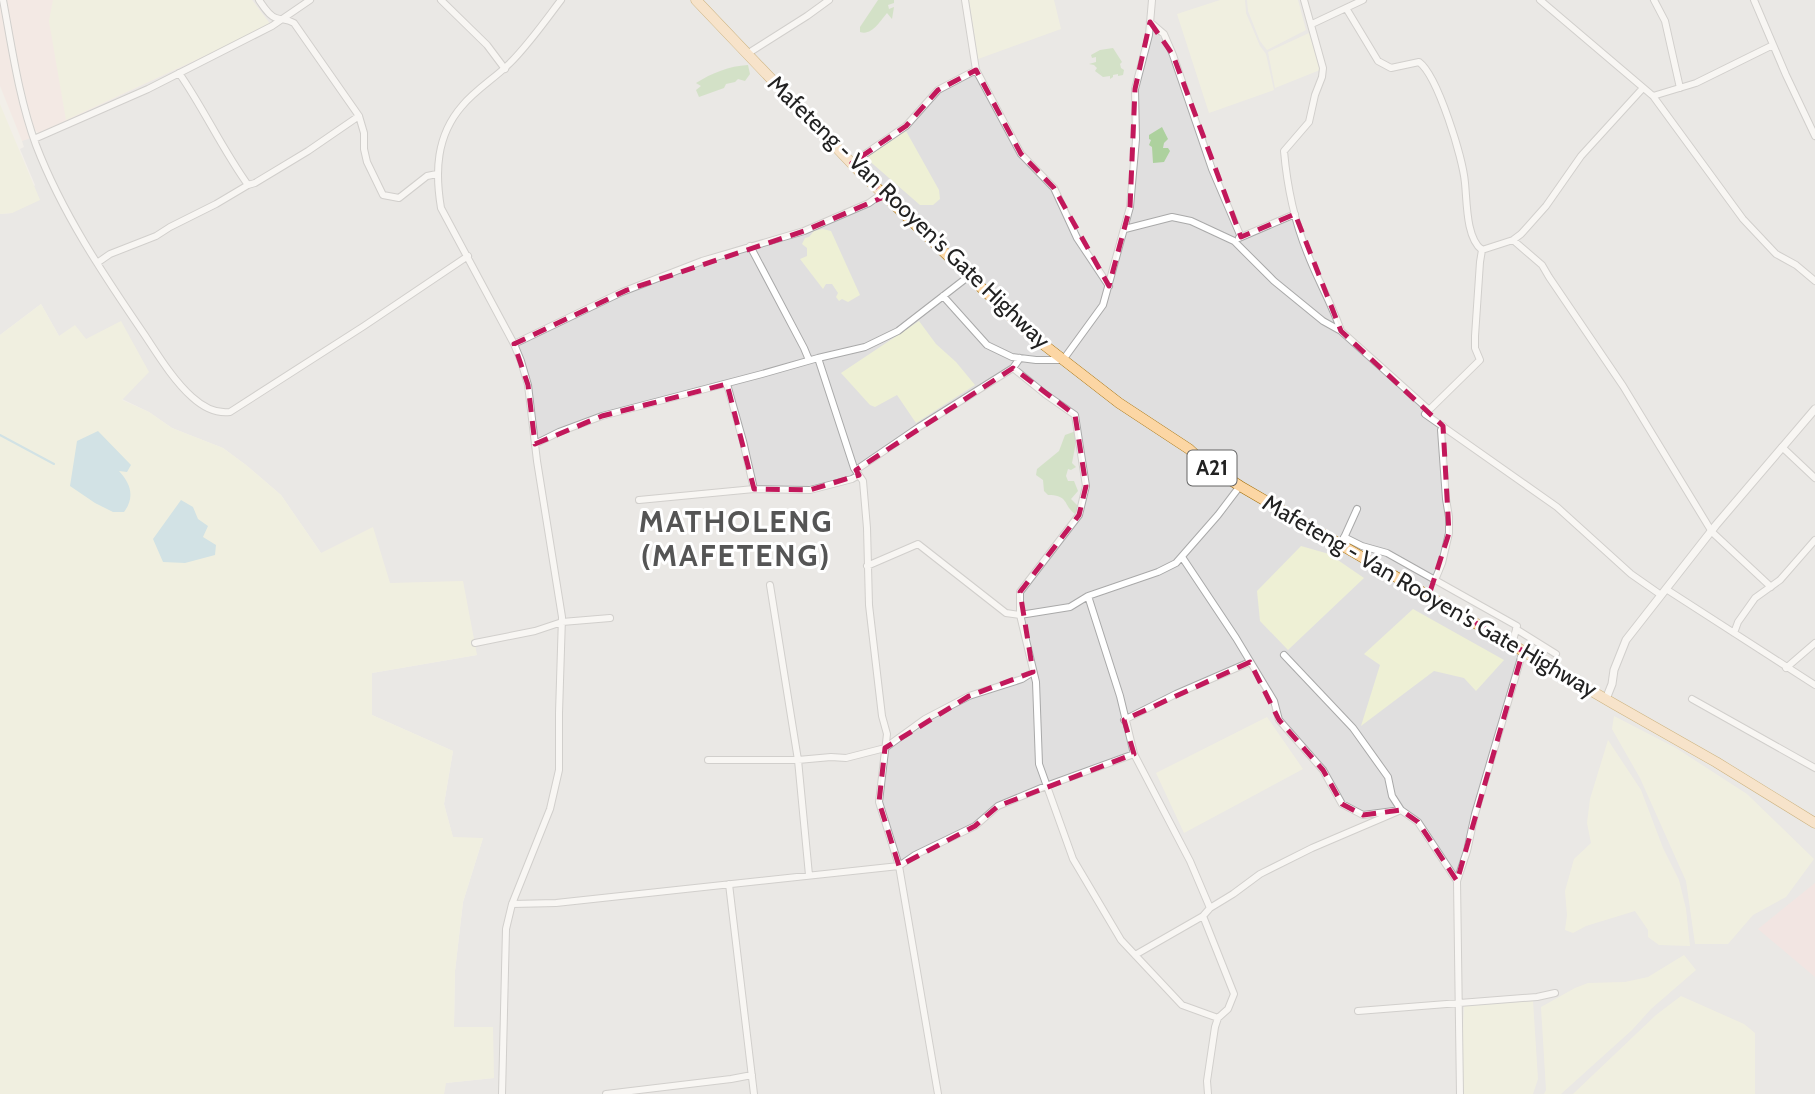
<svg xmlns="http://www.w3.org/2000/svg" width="1815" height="1094" viewBox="0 0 1815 1094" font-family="Cabin,sans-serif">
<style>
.residential{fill:#e0dfdf}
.commercial{fill:#f2dad9}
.military{fill:#f3e3dd}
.farmland{fill:#eef0d5}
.forest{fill:#add19e}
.water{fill:#aad3df}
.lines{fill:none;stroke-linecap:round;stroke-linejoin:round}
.stream{stroke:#aad3df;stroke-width:2}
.minor-casing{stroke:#a9a9a9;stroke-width:8}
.tertiary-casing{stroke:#a9a9a9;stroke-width:9}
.primary-casing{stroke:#a06b00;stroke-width:11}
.minor{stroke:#fff;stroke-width:6}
.tertiary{stroke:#fff;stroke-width:7}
.primary{stroke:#fcd6a4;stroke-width:10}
.marked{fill:none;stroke:#c2185b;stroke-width:5;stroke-dasharray:14 9;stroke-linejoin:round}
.labels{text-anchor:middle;stroke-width:6;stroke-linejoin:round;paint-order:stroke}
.shield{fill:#fff;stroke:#646464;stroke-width:2}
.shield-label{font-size:21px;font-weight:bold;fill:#222}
.street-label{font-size:23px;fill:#222;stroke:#fff}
.district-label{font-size:30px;font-weight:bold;letter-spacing:2px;fill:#555;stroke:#fff}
</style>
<rect width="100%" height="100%" fill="#f2efe9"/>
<path class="residential" d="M252,0H1815V1094H444L445,1083L494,1078L454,1027L455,971L463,902L483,838H453L444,804L453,751L372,715V673L477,655L390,583L321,553L281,495L246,465L223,448L172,428L149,412L122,399L86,339L59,336L41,304L0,335V214L12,213L35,185L20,149L24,147L22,141L270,25Z"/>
<path class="commercial" d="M1815,883V977L1758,929Z"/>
<path class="military" d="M0,0H252L271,25L38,134L37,131L30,134L31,138L22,141L0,86Z"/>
<path class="farmland" d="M53,0H252L271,25L66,120L49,21Z
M969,0H1054L1061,29L978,59Z
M1220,0H1245L1246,13L1260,46L1266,54L1274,90L1209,113L1177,14Z
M1247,0H1298L1306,30L1267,50L1260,41L1248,11Z
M1309,33L1320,70L1275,88L1268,52Z
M0,104L40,200L12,213L0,214Z
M906,131L939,190L940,199L933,205H920L866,158Z
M823,229L831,231L860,295L848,302L842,299L839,301L836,297L838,293L832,284H826L823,289L800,259L807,256V248L802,244L805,238L809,237L814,231Z
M41,304L59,336L75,325L86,339L121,321L149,372L122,400L149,412L172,428L223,448L246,465L281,495L321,553L373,527L390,583L463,581L477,655L372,673V715L453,751L444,804L453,837L483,838L463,902L455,971L454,1027H493L494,1078L446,1083L444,1094H0V335Z
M919,321L936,344L956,362L975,385L916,423L897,395L875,407L870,405L841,373Z
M1301,546L1329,554L1364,578L1288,650L1260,621L1257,591Z
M1413,609L1504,660L1476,691L1464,678L1434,671L1361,726L1380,665L1364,654Z
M1614,716L1676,748L1747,794L1814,859L1786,897L1753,915L1728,944H1695L1686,881L1640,778L1612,729Z
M1267,717L1303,769L1184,833L1156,773Z
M1608,740L1641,790L1663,848L1679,880L1686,909L1690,946L1659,945L1648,937V930L1635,911L1586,926L1573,933L1565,930L1567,915L1565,891L1574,859L1591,843L1587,823L1590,799Z
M1684,955L1696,970L1651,1009L1632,1030L1561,1094H1544L1546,1090L1541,1007L1575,988L1588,983L1625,982L1648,977Z
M1681,996L1744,1024L1755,1033V1094H1573L1656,1015Z
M1533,1001L1538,1079L1533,1094H1460L1464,1006Z"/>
<path class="forest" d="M878,0H894V3L888,5L889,9L894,7L892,19L887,13C880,21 872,36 860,32V27Z
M1113,48L1122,62L1120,64L1121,68L1124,70L1123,75L1118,76V74L1113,75V77L1110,79V76L1103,77L1095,71L1097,68L1094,65L1089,64L1096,62V57L1092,58L1091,55L1100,50Z
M748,65L750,74L745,81L738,79L735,82L726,84L724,88L699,97L696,90L701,86L696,83C712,73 729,66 748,65Z
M1162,127L1168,139L1164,143L1163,148H1168L1170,151L1164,162L1153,163L1152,147L1149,145L1151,140L1149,139V135Z
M1076,431L1077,437L1072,463L1076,467L1071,470L1068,469L1066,476L1068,481H1074L1078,491L1071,499L1078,506L1075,514C1063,505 1069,495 1048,495L1044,491L1043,480L1036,475L1037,469L1059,451L1065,435Z"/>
<path class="water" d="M98,431L131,465L127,472L119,471C131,484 135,497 124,512H113L95,503L70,486L77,441Z
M181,500L193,507L198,519L208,526L203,537L216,545L215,555L185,563L163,562L153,539Z"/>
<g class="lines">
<path class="stream" d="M0,435L54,464"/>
<g class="minor-casing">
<path id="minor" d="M3,0C12,48 19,99 36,145C62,213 103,274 144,334C158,355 173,380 192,397C203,407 215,414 230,412L364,326L468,256
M259,0C263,6 269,16 276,18C283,20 287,19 294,23L359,116L364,133V149L367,162L383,195L399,198L427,176L437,174
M441,0L487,45L505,69
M965,0L976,70L1021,154L1054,188L1077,238L1109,286
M1304,0L1323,68L1322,77L1315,95L1309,122L1284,151C1287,185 1294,220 1307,252C1317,279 1332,304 1341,331L1428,409
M1540,0L1653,96L1743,219L1776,254L1796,265L1815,281
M1654,0L1665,21L1680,88
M1754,0L1786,75L1815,136
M1346,8L1378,61L1391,68L1419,62C1438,76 1463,159 1465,183C1467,202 1466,238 1482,250
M1150,22L1164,34L1173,55L1212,169L1241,237
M1312,24L1363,0
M747,54L807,16L829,0
M179,73C204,109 222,149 248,185
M1653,96L1696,83L1773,45
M34,139L148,89L272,26L310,0
M852,163L906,126L938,90L976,70
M1125,229L1172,217L1191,221L1234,241L1274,281L1323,321L1341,331
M1239,238L1295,214
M1513,240L1542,265L1549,277L1623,386L1712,532L1771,587
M750,246L804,348L809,360
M1482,250L1480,262L1475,336V348L1480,360L1425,414L1557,507L1631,574L1661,595
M1482,250L1513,240L1521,234L1546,206L1581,156L1643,88
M97,263L110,254L156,236L170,227L216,204L248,185L255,183L308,151L359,116
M943,296L987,345L1012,357L1036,360H1063L1103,305L1130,207L1136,139L1135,89L1149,35L1152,0
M514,344L622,292L702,261L804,231L869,203L883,193
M818,358L854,468L863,481L867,528L869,605L882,716L887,734L879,802L899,866L938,1094
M1013,368L1045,394L1075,415L1086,486L1079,515L1020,592V615L1036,682L1039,764L1073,859L1121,940L1182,1005L1218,1018
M727,384L743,441L754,489
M535,444L559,432L602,416L762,374L818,358L865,347L898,331L969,276
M1782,447L1815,478
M856,470L919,427L1013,368L1020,358
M639,500L754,489L810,490L852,479L859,475
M1344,537L1362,546L1387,553L1517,626L1512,644
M1343,540L1357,509
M1182,557L1236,638L1274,701L1279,720L1323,770L1342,804L1363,815L1401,810L1418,822L1457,881
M867,566L918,544L1006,613L1020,615L1070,607L1088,596L1158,572L1176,563L1218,515L1240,486
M1435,580L1442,563L1449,533V517L1446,499L1441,430L1443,426
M770,585L798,760L809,875
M1666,589L1815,685
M1088,596L1120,696L1134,754L1190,861L1210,908
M1516,629L1556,654
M1734,633L1738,622L1755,598L1780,580L1815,540
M475,643L535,631L562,622L610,618
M1786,668L1815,643
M1692,699L1815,768
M1124,720L1176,694L1250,662
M708,760H798L831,757L846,758L885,748L925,719L969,696L1022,679L1033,672
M729,884L754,1094
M512,904L556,903L899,866L915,855L975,826L998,806L1046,786L1134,754
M1203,916L1234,994L1228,1009L1218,1018L1215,1027L1207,1081L1208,1094
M1135,955L1203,916L1210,908L1233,894L1260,874L1312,848L1401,810L1392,796L1388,777L1353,728L1284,655
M1358,1011L1537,997L1555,993
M502,1094L506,929L512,904L550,809L559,770V713L562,617L537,461L528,385L521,361L514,344L441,208C435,172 436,136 462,106C475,90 495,78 510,63C529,44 545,21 561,0
M606,1094L731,1079L752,1075
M1460,1094L1457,881L1467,851L1475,814L1523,651"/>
</g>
<g class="tertiary-casing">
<path id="tertiary" d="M1606,699L1612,684L1614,670L1626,640L1716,525L1815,409"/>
</g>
<g class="primary-casing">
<path id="primary" d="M696,0L857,169L1030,334L1119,403L1189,449L1204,463L1240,486L1614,704L1716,762L1815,823"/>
</g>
<use href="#minor" class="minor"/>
<use href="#tertiary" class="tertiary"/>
<use href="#primary" class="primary"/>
</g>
<path d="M0 0H1815V1094H0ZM1150,22L1173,55L1241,237L1295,214L1341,331L1443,426L1449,533L1429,595L1523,651L1457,881L1418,822L1401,810L1363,815L1342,804L1323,770L1279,720L1250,662L1124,720L1134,754L998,806L975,826L899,866L879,802L885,748L969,696L1033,672L1020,592L1079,515L1086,486L1075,415L1013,368L856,470L859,475L810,490L754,489L727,384L602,416L535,444L528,385L514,344L627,290L804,231L886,196L852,163L906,126L938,90L976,70L1021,154L1054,188L1109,286L1130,207L1135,89Z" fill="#f2efe9" fill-opacity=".55" fill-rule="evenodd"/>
<path class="marked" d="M1150,22L1173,55L1241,237L1295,214L1341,331L1443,426L1449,533L1429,595L1523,651L1457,881L1418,822L1401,810L1363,815L1342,804L1323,770L1279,720L1250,662L1124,720L1134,754L998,806L975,826L899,866L879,802L885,748L969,696L1033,672L1020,592L1079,515L1086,486L1075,415L1013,368L856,470L859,475L810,490L754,489L727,384L602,416L535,444L528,385L514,344L627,290L804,231L886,196L852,163L906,126L938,90L976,70L1021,154L1054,188L1109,286L1130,207L1135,89Z"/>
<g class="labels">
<rect class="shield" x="1187.5" y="450.5" width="49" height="35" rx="5"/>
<g class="shield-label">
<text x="1212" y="475">A21</text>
</g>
<g class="street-label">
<text transform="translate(909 212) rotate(44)" y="8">Mafeteng - Van Rooyen's Gate Highway</text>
<text transform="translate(1430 596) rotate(30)" y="8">Mafeteng - Van Rooyen's Gate Highway</text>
</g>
<g class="district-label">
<text x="736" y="532">MATHOLENG<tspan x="736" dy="34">(MAFETENG)</tspan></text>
</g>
</g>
</svg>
